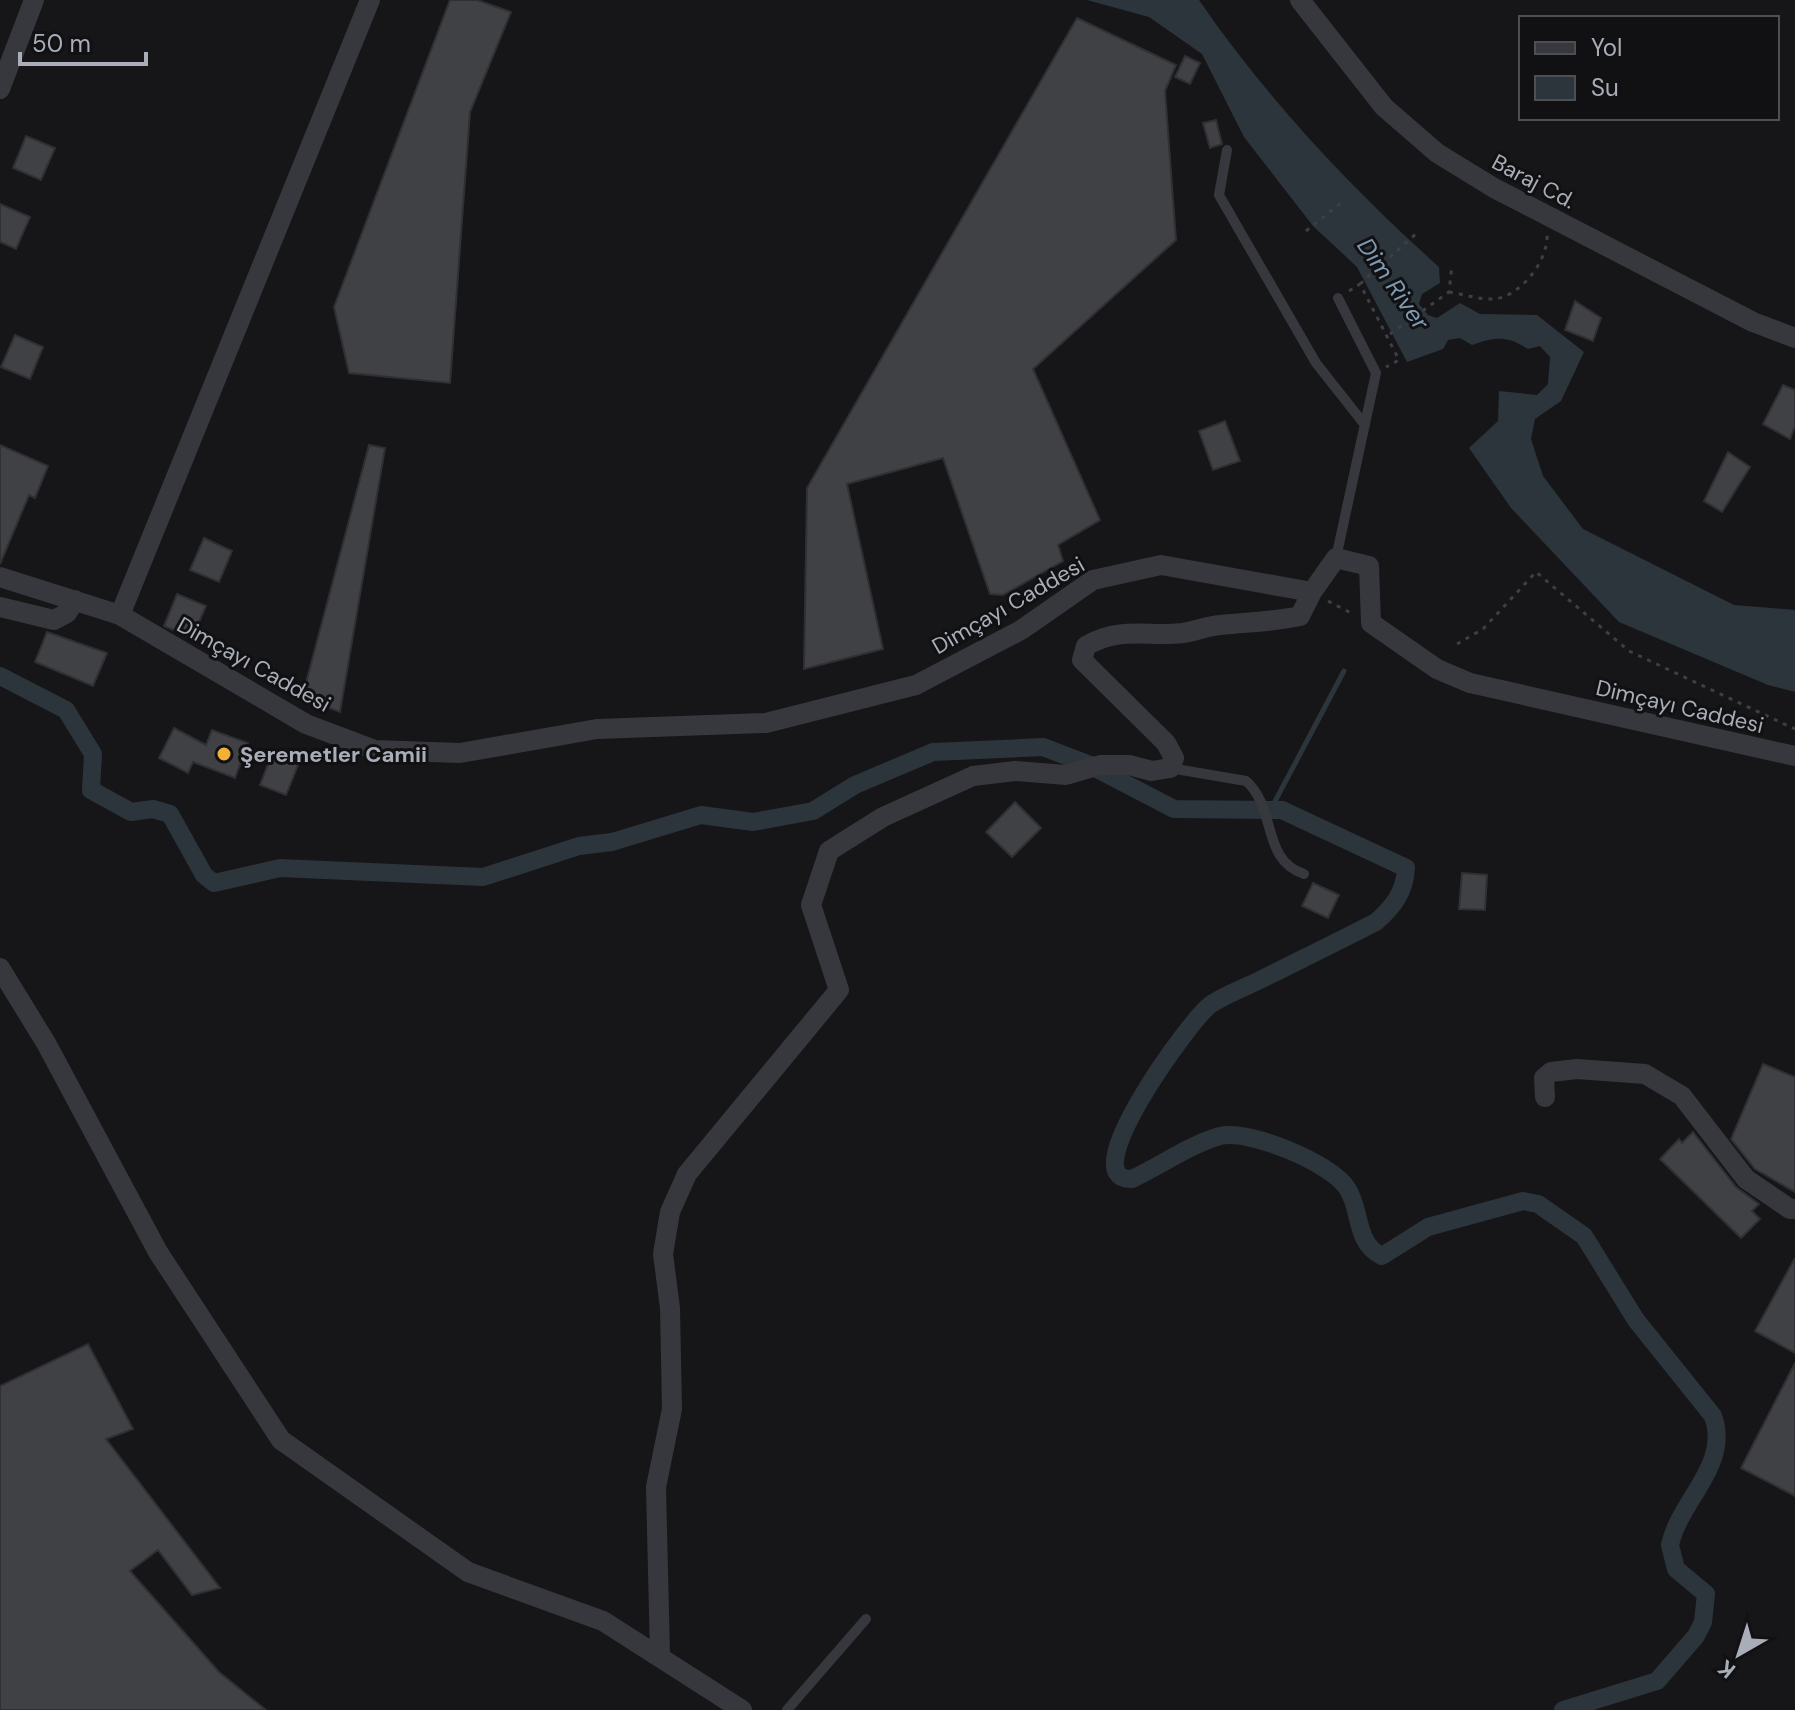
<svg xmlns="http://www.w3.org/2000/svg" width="1795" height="1710" viewBox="0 0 1795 1710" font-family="'DM Sans',sans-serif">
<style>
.water{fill:#2c353c}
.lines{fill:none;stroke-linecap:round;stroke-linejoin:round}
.stream{stroke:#2c353c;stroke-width:5}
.canal{stroke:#2c353c;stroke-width:18}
.building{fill:#404145;stroke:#303034;stroke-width:2}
.path{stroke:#3d3f44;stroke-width:3;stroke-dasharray:4 6;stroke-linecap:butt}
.service{stroke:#37383d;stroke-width:10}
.minor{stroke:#37383d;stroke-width:20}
.poi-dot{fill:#f2b134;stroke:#111113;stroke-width:3}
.labels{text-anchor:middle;stroke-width:6;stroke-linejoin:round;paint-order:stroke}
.street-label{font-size:22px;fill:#a8adb8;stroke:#111113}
.poi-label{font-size:22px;font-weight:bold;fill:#a8adb8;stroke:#111113;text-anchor:start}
.water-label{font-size:24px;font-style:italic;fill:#7f9bb3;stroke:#111113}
</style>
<rect width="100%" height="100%" fill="#161618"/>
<path class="water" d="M1087,0H1199C1267,99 1350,187 1439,267L1440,283L1422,294L1419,304L1428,315L1437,318L1460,303L1480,314L1537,315L1584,352L1561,401L1535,419L1531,439L1543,476L1583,529L1734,605L1795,610V692L1768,685L1619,622L1511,508L1469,448L1498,421L1499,391L1537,395L1548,384L1550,357L1540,346L1528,349C1507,335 1494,337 1472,345L1460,338L1448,340L1443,349L1407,362L1357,267L1313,226L1244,137L1202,54L1149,17Z"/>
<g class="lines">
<path class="stream" d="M1272,807L1344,671"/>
<path class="canal" d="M0,676L66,710L93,754L91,790L131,812L153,809L170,814L204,875L214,883L280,868L483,877L579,846L612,842L701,815L753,822L813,811L855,785L933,752L1043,747L1090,765
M1099,770L1174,809L1282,810L1406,868C1405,892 1393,907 1376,922C1337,942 1298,961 1260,980C1244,988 1224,995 1210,1005C1191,1019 1071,1182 1132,1179C1160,1166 1191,1144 1220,1136C1249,1129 1331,1163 1347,1188C1362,1210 1354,1243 1382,1256L1428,1227L1523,1201L1538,1204L1584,1236L1636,1320L1713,1416C1731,1465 1679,1501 1670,1545L1676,1569L1706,1594L1703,1622L1696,1636L1657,1681L1563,1710"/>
</g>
<path class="building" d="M450,0H477L511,12L470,112L450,383L349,373L334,307Z
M1077,18L1176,65L1165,91L1176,240L1033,369L1100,520L1058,545L1063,561L1003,595L990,594L943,458L847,484L883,649L804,669L807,488Z
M1185,56L1200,63L1190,84L1175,77Z
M1216,120L1222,144L1210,148L1203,123Z
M26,136L55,148L41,180L13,168Z
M0,204L30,217L16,249L0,242Z
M1575,301L1601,318L1593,341L1565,330Z
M15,335L43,347L30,379L1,367Z
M1783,385L1795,390V426L1790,439L1763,424Z
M1225,421L1240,461L1213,470L1199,431Z
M0,445L48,466L35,498L29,495L0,564Z
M369,445L385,448L340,712L302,698Z
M1728,452L1750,467L1722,512L1704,501Z
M204,538L232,551L219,582L190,570Z
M177,594L206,606L192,638L164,626Z
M47,632L107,653L93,686L35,662Z
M174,728L206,745L212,730L248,743L235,778L193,762L188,773L159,758Z
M272,754L298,765L286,795L260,785Z
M1015,802L1041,828L1012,857L986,832Z
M1462,873L1487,875L1485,910L1459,909Z
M1313,883L1339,895L1328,918L1302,906Z
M1763,1064L1795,1077V1192L1755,1169L1731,1139Z
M1693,1132L1736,1187L1759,1204L1752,1211L1760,1219L1741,1238L1660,1159L1679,1139L1682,1143Z
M1795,1258V1353L1755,1331Z
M88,1344L133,1429L106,1439L220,1588L192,1595L158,1550L130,1571L219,1672L266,1710H0V1386Z
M1795,1363V1496L1741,1468Z"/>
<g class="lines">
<path class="path" d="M1306,231L1342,202
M1360,284L1418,232
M1349,291L1360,284L1399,360L1386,367
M1449,292C1463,294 1480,300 1494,299C1520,297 1549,260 1547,234
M1390,334L1449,292L1452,265
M1328,601L1353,614
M1457,644L1483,629L1536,572L1629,651L1795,729"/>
<path class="service" d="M1227,150L1219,195L1316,363L1365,425
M1336,558L1376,373L1338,298
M1170,768L1246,781C1277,808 1261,860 1304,874
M787,1710L866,1619"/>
<path class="minor" d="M1300,0L1384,107L1437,153L1494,188L1753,322L1795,338
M0,89L34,0
M0,577L120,615L306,724L375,750L460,753L597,729L766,723L916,685L1021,630L1093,580L1161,565L1312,592L1336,558L1369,566L1371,623L1437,669L1470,683L1795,756
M0,607L54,620L67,613L75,600
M120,615L370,0
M0,968L46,1043L158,1252L281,1440L468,1572L603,1621L742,1710
M1545,1097L1544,1078L1551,1072L1577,1069L1645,1074L1682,1096L1746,1179L1790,1209H1795
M660,1655L656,1487L672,1409L670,1308L663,1254L670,1212L687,1174L839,990L811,905L829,851L883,817L973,776L1015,771L1066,775L1100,765H1129L1152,771L1170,768L1174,758L1166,743L1082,660L1086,646C1119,626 1148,637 1183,633C1196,631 1207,626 1220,625C1248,622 1273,622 1300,616L1312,592"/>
</g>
<circle class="poi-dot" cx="224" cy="754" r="8"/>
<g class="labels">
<g class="street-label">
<text transform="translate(1534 181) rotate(28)" y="8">Baraj Cd.</text>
<text transform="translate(1008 605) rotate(-30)" y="8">Dimçayı Caddesi</text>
<text transform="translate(254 664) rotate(29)" y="8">Dimçayı Caddesi</text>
<text transform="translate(1680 706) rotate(13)" y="8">Dimçayı Caddesi</text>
</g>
<g class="poi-label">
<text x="240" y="762">Şeremetler Camii</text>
</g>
<g class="water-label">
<text transform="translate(1393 284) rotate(55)" y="8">Dim River</text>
</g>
</g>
<rect x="1519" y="16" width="260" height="104" fill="#111113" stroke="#4d4f55" stroke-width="2"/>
<rect x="1535" y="42" width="40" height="12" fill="#37383d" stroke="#4d4f55" stroke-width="2"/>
<text x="1591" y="56" font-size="24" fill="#a8adb8">Yol</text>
<rect x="1535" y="76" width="40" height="24" fill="#2c353c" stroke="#4d4f55" stroke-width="2"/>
<text x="1591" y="96" font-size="24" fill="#a8adb8">Su</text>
<g transform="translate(1739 1654) rotate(219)" stroke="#111113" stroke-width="6" paint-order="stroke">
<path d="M0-6L14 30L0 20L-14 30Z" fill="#a8adb8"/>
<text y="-12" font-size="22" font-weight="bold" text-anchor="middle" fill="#a8adb8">K</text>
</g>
<path d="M20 52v12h126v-12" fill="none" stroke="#a8adb8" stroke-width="4"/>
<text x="32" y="52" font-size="24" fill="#a8adb8" stroke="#111113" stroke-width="6" paint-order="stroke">50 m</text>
</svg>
